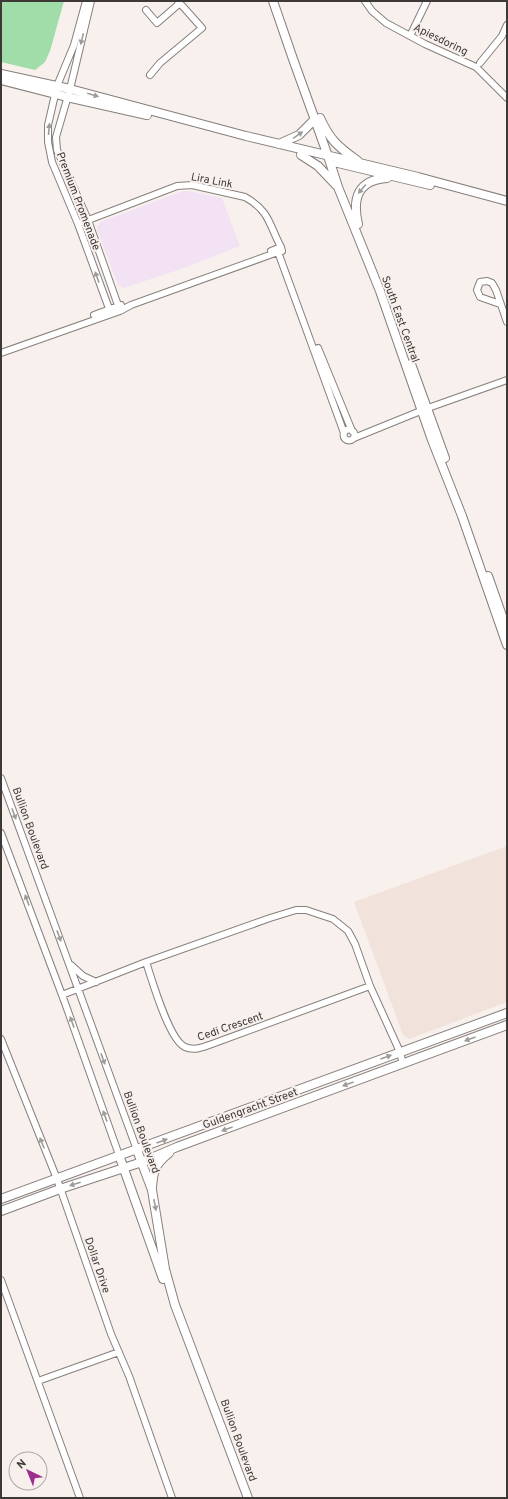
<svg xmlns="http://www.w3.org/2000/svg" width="508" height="1499" viewBox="0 0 508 1499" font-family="Overpass,sans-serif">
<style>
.built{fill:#f1e3db}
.medical{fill:#f2e2f4}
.green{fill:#a1dda8}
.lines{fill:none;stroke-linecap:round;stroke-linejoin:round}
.minor-casing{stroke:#867f7b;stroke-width:8}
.tertiary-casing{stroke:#867f7b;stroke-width:10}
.minor{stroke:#fff;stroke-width:6}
.tertiary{stroke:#fff;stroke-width:8}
.oneway{fill:#9e9c9b}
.labels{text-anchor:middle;stroke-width:4;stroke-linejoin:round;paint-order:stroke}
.street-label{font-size:11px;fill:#3c3937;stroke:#f8f0ec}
</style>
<rect width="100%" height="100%" fill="#f8f0ec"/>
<path class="built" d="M507,846V1002L409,1039L403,1035L354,902Z"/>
<path class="medical" d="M183,191H189L222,198L240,246L184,268L124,288L118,285L97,229L100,222Z"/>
<path class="green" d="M1,1H64L50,51L45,62L35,70L1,62Z"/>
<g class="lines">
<g class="minor-casing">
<path id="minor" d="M86,1L74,45L57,86L48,125V142L52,162L78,224L111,314
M91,1L70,89L56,137L57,150L88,220L120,311
M365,1L372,11L386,23L425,44L476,67L507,98
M146,10L157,23L180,3
M410,36L427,1
M480,63L502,36L507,25
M150,75L160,63L202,28L178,1
M78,224L177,186L192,185L245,197C270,211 269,225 281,247
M271,251L281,247L282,251
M500,304L480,297L477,290L480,282L487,281L492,283L496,290L507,322
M94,315L121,305
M318,348L352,431
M1,353L120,311L131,305L278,252L344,433
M343.5 435a5.5 5.5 0 1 1 11 0a5.5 5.5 0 1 1-11 0Z
M354,438L428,408L507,380
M1,778L137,1150
M1,833L65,1003L119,1155
M146,962C152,980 169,1040 185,1047C194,1051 204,1047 212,1044L370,986
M71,965L83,976L96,982
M62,995L146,962L270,918L296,910H306L333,919L348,931L355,944L370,986L400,1052L403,1064
M1,1039L57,1179L111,1334L129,1376L172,1498
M1,1280L80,1498
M38,1381L119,1352"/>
</g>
<g class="tertiary-casing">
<path id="tertiary" d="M273,1L293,59L328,156L338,187L380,291L432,440L462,516L507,645
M1,74L70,89L246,136L418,177L507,201
M1,80L67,97L147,115
M320,118C330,140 338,147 358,161
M279,144L299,135L315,119
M301,155L318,166L336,185
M338,163L430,185
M358,224C352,198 358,180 387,178
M411,364L445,458
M488,576L507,630
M137,1150L152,1190L165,1269L175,1305L248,1498
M119,1155L163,1279
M152,1188C153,1171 155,1164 169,1153
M1,1199L507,1013
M1,1211L60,1189L142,1162L177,1147L507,1025"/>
</g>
<use href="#minor" class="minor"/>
<use href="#tertiary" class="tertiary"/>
</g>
<defs><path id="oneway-solid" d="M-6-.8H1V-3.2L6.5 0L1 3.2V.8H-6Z"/></defs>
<g class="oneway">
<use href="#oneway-solid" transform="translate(82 39) rotate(104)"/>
<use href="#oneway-solid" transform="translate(93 95) rotate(16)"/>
<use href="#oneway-solid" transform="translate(49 129) rotate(-85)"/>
<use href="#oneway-solid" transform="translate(298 135) rotate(-35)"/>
<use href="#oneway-solid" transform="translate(362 189) rotate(130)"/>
<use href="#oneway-solid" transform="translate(97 277) rotate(-110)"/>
<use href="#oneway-solid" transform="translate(14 814) rotate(70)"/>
<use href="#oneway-solid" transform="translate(27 900) rotate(-110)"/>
<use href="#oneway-solid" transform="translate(59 936) rotate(70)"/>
<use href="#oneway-solid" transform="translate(72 1022) rotate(-110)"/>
<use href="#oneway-solid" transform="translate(470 1039) rotate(160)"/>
<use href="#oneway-solid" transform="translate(386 1057) rotate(-20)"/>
<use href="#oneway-solid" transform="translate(103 1059) rotate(70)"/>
<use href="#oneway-solid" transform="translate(348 1084) rotate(160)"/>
<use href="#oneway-solid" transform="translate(105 1116) rotate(-110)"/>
<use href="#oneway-solid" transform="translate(227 1129) rotate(160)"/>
<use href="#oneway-solid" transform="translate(162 1141) rotate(-20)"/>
<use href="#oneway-solid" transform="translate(42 1143) rotate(-112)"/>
<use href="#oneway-solid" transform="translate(75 1184) rotate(162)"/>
<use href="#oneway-solid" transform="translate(155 1205) rotate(79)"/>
</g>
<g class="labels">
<g class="street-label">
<text transform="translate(441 39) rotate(26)" y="4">Apiesdoring</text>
<text transform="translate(212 180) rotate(11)" y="4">Lira Link</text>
<text transform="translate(79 201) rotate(69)" y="4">Premium Promenade</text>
<text transform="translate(401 319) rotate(70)" y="4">South East Central</text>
<text transform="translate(31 828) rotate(70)" y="4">Bullion Boulevard</text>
<text transform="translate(230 1026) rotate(-19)" y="4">Cedi Crescent</text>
<text transform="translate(250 1108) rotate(-20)" y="4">Guldengracht Street</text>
<text transform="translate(142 1132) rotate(70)" y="4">Bullion Boulevard</text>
<text transform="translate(98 1265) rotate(71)" y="4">Dollar Drive</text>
<text transform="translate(239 1440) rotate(70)" y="4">Bullion Boulevard</text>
</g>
</g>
<rect width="508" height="1499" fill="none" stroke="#3c3937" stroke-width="4"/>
<g transform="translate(28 1471) rotate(317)"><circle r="19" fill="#f8f0ec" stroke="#ada7a4"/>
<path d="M0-3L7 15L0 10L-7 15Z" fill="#9e2f8e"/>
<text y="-6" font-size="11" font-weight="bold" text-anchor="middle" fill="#3c3937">N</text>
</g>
</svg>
